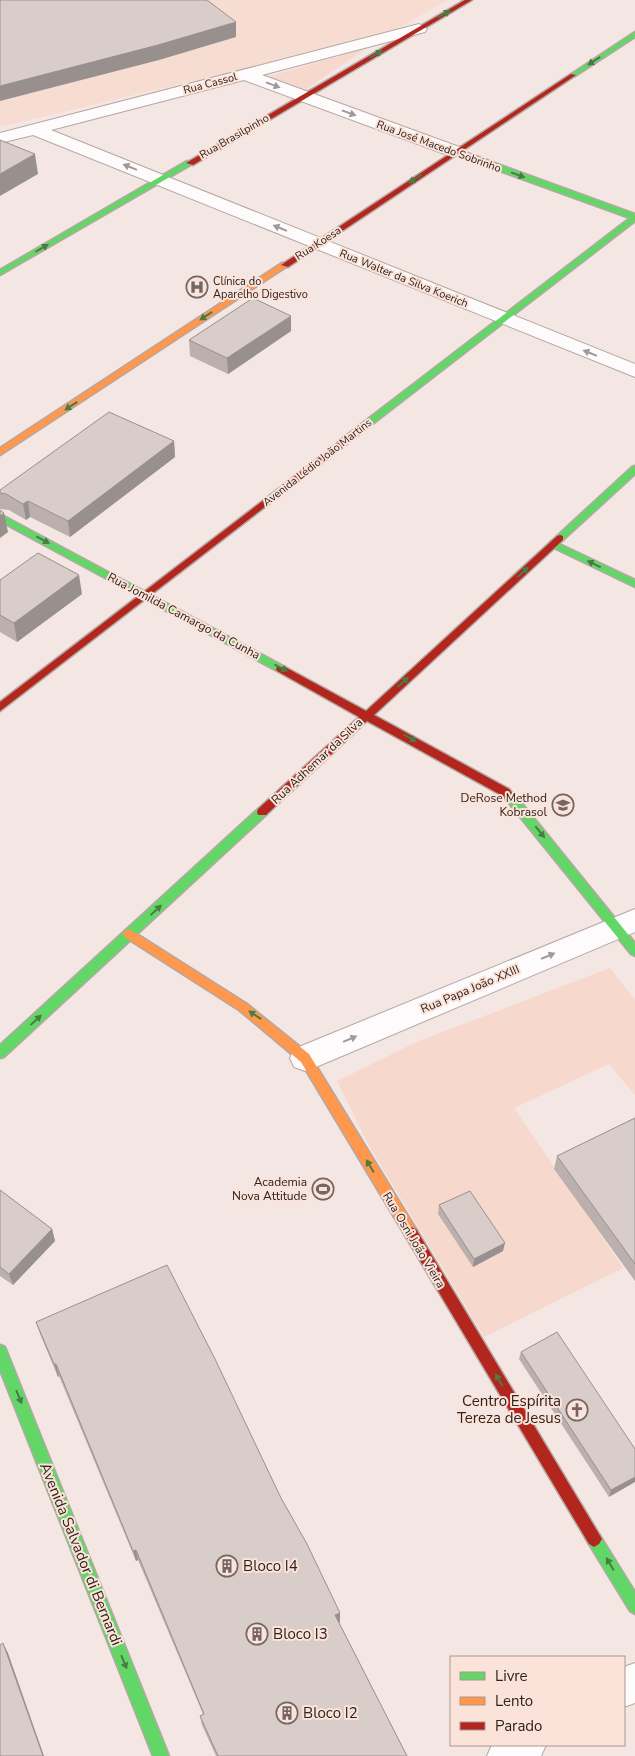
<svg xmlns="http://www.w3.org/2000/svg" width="635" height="1756" viewBox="0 0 635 1756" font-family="'Nunito Sans',sans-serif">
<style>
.built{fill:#f7dcd2}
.green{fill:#f7d8cd}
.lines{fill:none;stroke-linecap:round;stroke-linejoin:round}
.street-casing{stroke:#b4a8a4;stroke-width:2}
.fast-casing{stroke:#b4a8a4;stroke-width:3}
.slow-casing{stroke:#b4a8a4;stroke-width:3}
.jam-casing{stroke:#b4a8a4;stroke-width:3}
.street{fill:#fdfbfb;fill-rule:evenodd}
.fast{fill:#63d668;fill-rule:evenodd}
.slow{fill:#ff974d;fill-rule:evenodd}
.jam{fill:#b3261e;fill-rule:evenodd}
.wall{fill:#bbb0ad}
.shaded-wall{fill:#98908d}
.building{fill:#d9cdc9;stroke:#98908d}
.oneway{fill:#487c43}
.oneway2{fill:#9f9998}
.labels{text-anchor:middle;stroke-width:4;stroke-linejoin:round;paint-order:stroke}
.far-street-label{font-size:11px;fill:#2d221e;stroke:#fce3da}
.far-poi-label{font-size:11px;fill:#2d221e;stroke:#fce3da;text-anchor:start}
.street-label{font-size:12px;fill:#2d221e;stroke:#fce3da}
.poi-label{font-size:12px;fill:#2d221e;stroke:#fce3da;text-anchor:end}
.near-poi-label{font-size:15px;fill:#2d221e;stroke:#fce3da;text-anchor:start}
.near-street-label{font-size:15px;fill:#2d221e;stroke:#fce3da}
</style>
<rect width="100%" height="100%" fill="#f4e6e2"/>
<path class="built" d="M0,0H448L388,34L0,127Z"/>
<path class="green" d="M367,48L301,93L260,79Z
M610,968L635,1000V1095L609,1064L514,1108L623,1268L484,1337L368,1144L337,1081L419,1041Z"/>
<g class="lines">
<g class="street-casing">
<path id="street" d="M419,24L427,29L425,32L262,75L462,148L465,152L462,156H450L244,80L51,130L635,364V377L33,135L0,143V133Z
M635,909V932L316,1067L305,1071L294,1067L290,1058L294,1049Z
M635,1663V1703L624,1707V1667Z
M492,1745H546L541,1756H487Z"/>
</g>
<g class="fast-casing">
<path id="fast" d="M635,32V37L575,76L570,75Z
M453,150H459L635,214V221L344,446H338V442L630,218L453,154Z
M187,161L194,163L0,275V270Z
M635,466V474L563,540H557V536L632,467Z
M0,514L285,667L286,669L281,672L277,671L0,521Z
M553,541L635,580V587L550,546V542Z
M512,795L516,796L635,943V956L631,954L508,802L507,799L508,796Z
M262,808L266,809L267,812L266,815L4,1057L0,1058V1045L258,809Z
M0,1345L5,1347L7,1352L169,1756H153L0,1370Z
M594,1531L599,1534L635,1592V1614L630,1611L589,1544L586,1539L589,1534Z"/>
</g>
<g class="slow-casing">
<path id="slow" d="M282,263L289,265L0,455V448Z
M129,929L247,1004L309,1054L416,1229L418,1233L416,1237L411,1239L406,1237L301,1062L239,1010L125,937L123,934L125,931Z"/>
</g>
<g class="jam-casing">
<path id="jam" d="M465,0H472L193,165L186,163Z
M571,74L576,75L288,267L281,265Z
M341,441L345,444L344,446L0,711V702Z
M560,535L563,536V540L374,715L509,789L517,799L516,802H508L501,795L367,721L266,815H258L257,812L258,809L359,717L277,671L276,669L277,667H285L366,711L557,536Z
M411,1227L416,1229L602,1539L599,1544L594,1547L589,1544L406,1237L404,1233L406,1229Z"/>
</g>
<use href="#street" class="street"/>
<use href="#fast" class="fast"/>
<use href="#slow" class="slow"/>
<use href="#jam" class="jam"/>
</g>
<path class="wall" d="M291,331L228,374L190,356L189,340Z
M174,441L175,457L70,537L30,517L26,520L9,510L0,509V490Z
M0,580L82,594L17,642L0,632Z
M635,1118V1281L554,1169L557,1156Z
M0,1190L52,1229L55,1241L13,1285L0,1276Z
M439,1205L503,1251L473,1267L438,1214Z
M36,1322L340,1622L339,1623L407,1756H216L202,1725L200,1716L203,1714L138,1560L136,1561L59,1376L58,1377L40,1334Z
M521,1352L635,1449L609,1497L519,1359Z"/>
<path class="shaded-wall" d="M236,22V37L159,60L0,101V86Z
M35,154L38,174L0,196V174Z
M291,316V331L228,374L227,358Z
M174,441L175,457L70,537L68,521Z
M28,501L30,517L26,520L23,504Z
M4,513L8,532L0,538V516Z
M79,575L82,594L17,642L14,623Z
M52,1229L55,1241L13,1285L9,1274Z
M505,1243L503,1251L473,1267L474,1259Z
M54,1364H56L59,1376L58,1377Z
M635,1477V1482L609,1497L611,1490Z
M136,1550L138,1560L136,1561L133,1551Z
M340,1613V1622L334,1625L335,1615Z
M3,1643L8,1653L44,1756H43Z"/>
<path class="building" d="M0,0H207L236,22L158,45L0,86Z
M0,140L35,154L0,174Z
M253,298L291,316L227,358L189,340Z
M109,412L174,441L68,521L28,501L23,504L6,494L0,493V490Z
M0,510L4,513L0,516Z
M38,553L79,575L14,623L0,615V580Z
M635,1118V1264L557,1156Z
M0,1190L52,1229L9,1274L0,1267Z
M470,1191L505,1243L474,1259L439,1205Z
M167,1265L215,1359L281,1498L307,1544L340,1613L335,1615L407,1756H218L200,1716L204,1714L136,1550L133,1551L56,1364H54L36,1322Z
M557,1332L635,1449V1477L611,1490L521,1352Z
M3,1643L43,1756H0V1645Z"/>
<defs><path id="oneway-solid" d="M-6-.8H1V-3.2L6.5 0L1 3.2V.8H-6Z" transform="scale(1.25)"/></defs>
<g class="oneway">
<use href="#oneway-solid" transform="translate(444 14) rotate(-30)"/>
<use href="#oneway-solid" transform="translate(376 54) rotate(-30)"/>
<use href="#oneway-solid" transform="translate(594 61) rotate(147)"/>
<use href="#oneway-solid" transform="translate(518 175) rotate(20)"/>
<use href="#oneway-solid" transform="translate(415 179) rotate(147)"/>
<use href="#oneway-solid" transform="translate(42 248) rotate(-30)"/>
<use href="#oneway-solid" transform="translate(206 316) rotate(147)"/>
<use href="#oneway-solid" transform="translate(71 406) rotate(147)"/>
<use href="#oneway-solid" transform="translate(43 540) rotate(28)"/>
<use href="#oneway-solid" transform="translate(594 564) rotate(-154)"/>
<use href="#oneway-solid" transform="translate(523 572) rotate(-43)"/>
<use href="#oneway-solid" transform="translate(281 668) rotate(28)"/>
<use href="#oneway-solid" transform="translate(403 682) rotate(-43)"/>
<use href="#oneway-solid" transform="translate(410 738) rotate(29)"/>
<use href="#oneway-solid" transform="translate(540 832) rotate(51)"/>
<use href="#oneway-solid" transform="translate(156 910) rotate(-43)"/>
<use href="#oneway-solid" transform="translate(255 1015) rotate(-147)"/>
<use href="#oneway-solid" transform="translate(36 1020) rotate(-43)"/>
<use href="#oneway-solid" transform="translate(370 1166) rotate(-121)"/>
<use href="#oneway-solid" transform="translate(499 1380) rotate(-121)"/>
<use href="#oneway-solid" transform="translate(19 1397) rotate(68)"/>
<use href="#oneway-solid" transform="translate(610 1564) rotate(-121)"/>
<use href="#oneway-solid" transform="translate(124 1662) rotate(68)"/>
</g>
<g class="oneway2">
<use href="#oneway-solid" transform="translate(273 85) rotate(20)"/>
<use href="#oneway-solid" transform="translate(349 113) rotate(20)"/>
<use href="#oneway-solid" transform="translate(130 167) rotate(-158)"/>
<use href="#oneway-solid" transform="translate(280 228) rotate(-158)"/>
<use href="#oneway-solid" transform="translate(590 353) rotate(-158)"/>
<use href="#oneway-solid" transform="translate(548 956) rotate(-23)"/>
<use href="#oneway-solid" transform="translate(350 1039) rotate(-23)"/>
</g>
<defs>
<g id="hospital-ring" transform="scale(1.125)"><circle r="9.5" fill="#fce3da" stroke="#736763" stroke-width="1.5"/><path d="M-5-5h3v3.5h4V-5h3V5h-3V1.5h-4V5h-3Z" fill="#736763"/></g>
<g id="university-ring" transform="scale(1.125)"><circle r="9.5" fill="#fce3da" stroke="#736763" stroke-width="1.5"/><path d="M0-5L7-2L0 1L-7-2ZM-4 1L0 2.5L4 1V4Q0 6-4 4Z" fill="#736763"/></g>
<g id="stadium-ring" transform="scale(1.125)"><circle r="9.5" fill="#fce3da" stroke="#736763" stroke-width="1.5"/><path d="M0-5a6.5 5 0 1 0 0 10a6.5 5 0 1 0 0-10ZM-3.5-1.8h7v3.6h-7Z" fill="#736763"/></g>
<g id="church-ring" transform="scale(1.125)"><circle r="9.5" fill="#fce3da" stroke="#736763" stroke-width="1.5"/><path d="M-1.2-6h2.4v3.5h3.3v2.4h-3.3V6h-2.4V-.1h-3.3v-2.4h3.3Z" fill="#736763"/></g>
<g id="building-ring" transform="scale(1.125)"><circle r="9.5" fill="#fce3da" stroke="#736763" stroke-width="1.5"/><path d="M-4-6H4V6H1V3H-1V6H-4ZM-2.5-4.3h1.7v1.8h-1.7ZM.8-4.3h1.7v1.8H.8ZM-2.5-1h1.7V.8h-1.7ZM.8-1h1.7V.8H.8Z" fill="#736763"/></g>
</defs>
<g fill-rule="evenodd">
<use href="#hospital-ring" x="197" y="287"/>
<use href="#university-ring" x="563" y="805"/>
<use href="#stadium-ring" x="323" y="1189"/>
<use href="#church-ring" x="577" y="1410"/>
<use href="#building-ring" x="227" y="1566"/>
<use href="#building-ring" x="257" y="1634"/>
<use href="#building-ring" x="287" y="1713"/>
</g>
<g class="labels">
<g class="far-street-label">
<text transform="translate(210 83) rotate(-15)" y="4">Rua Cassol</text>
<text transform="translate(234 136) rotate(-30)" y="4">Rua Brasilpinho</text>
<text transform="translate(439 146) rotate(20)" y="4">Rua José Macedo Sobrinho</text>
<text transform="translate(318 243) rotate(-33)" y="4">Rua Koesa</text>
<text transform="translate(404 278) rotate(22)" y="4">Rua Walter da Silva Koerich</text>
<text transform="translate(317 462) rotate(-38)" y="4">Avenida Lédio João Martins</text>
</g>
<g class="far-poi-label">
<text x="213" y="285">Clínica do<tspan x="213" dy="13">Aparelho Digestivo</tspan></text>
</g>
<g class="street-label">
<text transform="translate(184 616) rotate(28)" y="4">Rua Jomilda Camargo da Cunha</text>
<text transform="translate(317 761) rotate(-43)" y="4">Rua Adhemar da Silva</text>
<text transform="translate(470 989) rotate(-23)" y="4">Rua Papa João XXIII</text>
<text transform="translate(414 1240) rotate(59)" y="4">Rua Osni João Vieira</text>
</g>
<g class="poi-label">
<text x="547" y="802">DeRose Method<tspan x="547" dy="14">Kobrasol</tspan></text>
<text x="307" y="1186">Academia<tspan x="307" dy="14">Nova Attitude</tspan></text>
</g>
<g class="near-poi-label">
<text x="561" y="1406" text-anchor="end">Centro Espírita<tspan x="561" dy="17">Tereza de Jesus</tspan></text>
<text x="243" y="1571">Bloco I4</text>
<text x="273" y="1639">Bloco I3</text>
<text x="303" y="1718">Bloco I2</text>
</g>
<g class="near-street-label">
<text transform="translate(81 1554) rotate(68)" y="5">Avenida Salvador di Bernardi</text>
</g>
</g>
<rect x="450" y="1656" width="175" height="90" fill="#fce3da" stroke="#a9968f"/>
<rect x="460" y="1672" width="25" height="8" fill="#63d668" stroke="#a9968f"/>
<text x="495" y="1681" font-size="15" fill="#2d221e">Livre</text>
<rect x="460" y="1697" width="25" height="8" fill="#ff974d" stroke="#a9968f"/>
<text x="495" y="1706" font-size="15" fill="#2d221e">Lento</text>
<rect x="460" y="1722" width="25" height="8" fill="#b3261e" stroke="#a9968f"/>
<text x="495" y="1731" font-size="15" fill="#2d221e">Parado</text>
</svg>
